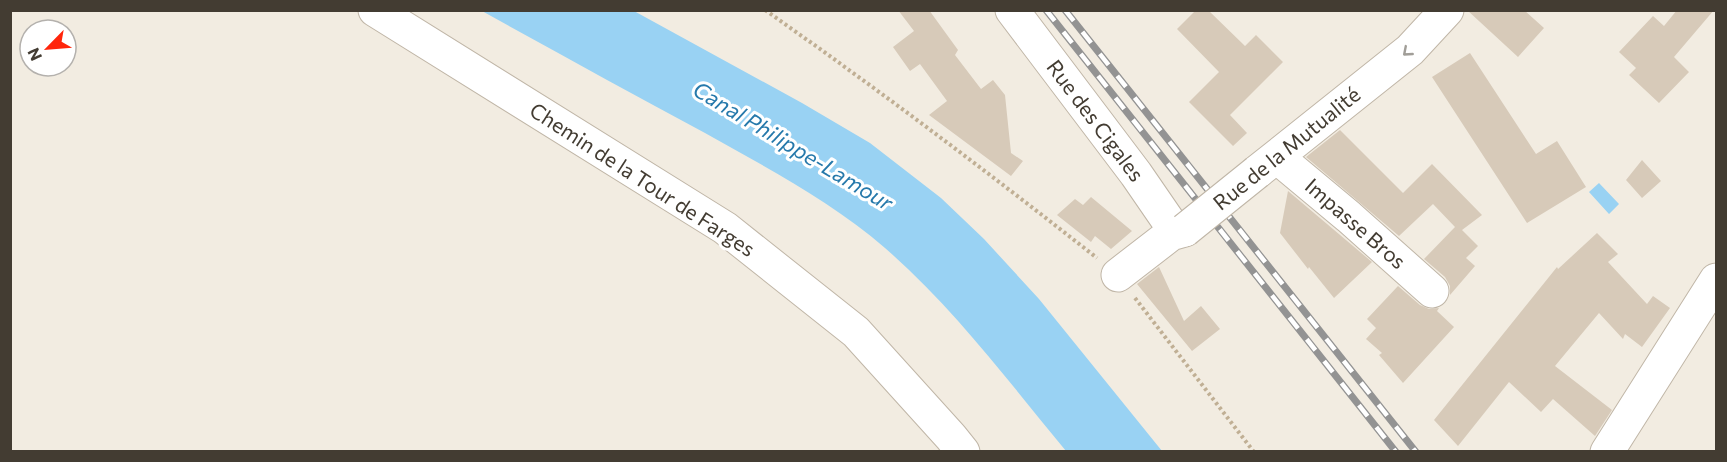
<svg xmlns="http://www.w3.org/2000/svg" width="1727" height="462" viewBox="0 0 1727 462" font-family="Commissioner,sans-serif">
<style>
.water{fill:#99d2f3}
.building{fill:#d7cab9}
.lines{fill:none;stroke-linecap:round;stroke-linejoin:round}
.minor-casing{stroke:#c0b6a7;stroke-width:35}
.path{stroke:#c0af94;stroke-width:4;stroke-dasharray:3 3;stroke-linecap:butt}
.minor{stroke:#fff;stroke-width:33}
.rail-casing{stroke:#939393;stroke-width:7}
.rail{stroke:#fff;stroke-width:4.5;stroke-dasharray:14;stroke-linecap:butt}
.minor-bridge-casing{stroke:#c0b6a7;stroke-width:35;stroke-linecap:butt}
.minor-bridge{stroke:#fff;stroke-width:33}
.oneway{stroke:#a19e98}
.labels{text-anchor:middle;stroke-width:6;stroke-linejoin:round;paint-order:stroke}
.street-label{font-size:21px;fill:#433c32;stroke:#fff}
.water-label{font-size:22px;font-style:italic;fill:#2679ab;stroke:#fff}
</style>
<rect width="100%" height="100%" fill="#f2ece1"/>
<path class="water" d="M482,11H634L802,103L870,143L941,198L984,239L1039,299L1162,451H1066C1008,381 954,308 885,248C831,201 767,168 705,133C631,93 556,52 482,11Z
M1599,183L1619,204L1609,214L1589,192Z"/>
<path class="building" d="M898,10H929L958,50L955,55L981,89L993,80L1005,95L1011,153L1023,161L1011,176L929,115L947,101L920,64L910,71L893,47L914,31Z
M1196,10H1208L1245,46L1256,35L1283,62L1230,115L1247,133L1233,146L1189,102L1219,72L1177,29Z
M1467,10H1524L1544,28L1518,57Z
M1677,10H1714L1674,57L1689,72L1659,103L1629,75L1636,68L1619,52L1653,16L1664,26Z
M1470,53L1536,154L1557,141L1586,187L1527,223L1432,77Z
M1340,130L1403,193L1432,164L1482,215L1462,230L1478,246L1466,258L1475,266L1450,295V286L1445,277L1424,259L1455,227L1433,204L1399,236L1306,157Z
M1642,160L1661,181L1642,198L1626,180Z
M1288,191L1372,262L1334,298L1309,267L1308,269L1280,233Z
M1091,197L1132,231L1111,249L1095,236L1091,242L1057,215L1075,199L1083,205Z
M1597,233L1618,254L1608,262L1647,304L1653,296L1670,308L1642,347L1625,334L1623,339L1599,313L1555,366L1612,410L1595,436L1553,399L1541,412L1509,382L1458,446L1434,420L1557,267L1558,269Z
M1159,267L1184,321L1201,306L1220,329L1192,351L1137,284Z
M1398,286L1420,305L1429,309L1439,308L1437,311L1454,327L1403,383L1379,355L1382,353L1366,339L1376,328L1367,319Z"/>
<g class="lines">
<g class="minor-casing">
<path id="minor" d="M375,10L725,228L856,332L951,437L963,452
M1012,10L1136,174L1169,222L1171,234
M1277,157L1349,217L1432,291
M1257,172L1410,50L1447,10
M1118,275L1171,234L1185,230
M1607,452L1716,280"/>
</g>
<path class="path" d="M765,10C879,90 989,173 1097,258
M1135,298L1254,452"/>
<use href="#minor" class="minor"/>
<g class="rail-casing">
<path id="rail" d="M1046,10L1396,452
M1065,10L1416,452"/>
</g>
<use href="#rail" class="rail"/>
<g class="minor-bridge-casing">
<path id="minor-bridge" d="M1185,230L1257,172"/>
</g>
<use href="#minor-bridge" class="minor-bridge"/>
</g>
<defs><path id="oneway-chevron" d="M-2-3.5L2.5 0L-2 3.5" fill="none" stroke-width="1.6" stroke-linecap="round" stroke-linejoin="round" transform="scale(1.5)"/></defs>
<use class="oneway" href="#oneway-chevron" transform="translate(1407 52) rotate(139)"/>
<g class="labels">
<g class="street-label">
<text transform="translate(1095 121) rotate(53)" y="7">Rue des Cigales</text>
<text transform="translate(1287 149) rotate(-39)" y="7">Rue de la Mutualité</text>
<text transform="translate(642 180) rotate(33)" y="7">Chemin de la Tour de Farges</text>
<text transform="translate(1355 224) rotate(41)" y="7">Impasse Bros</text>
</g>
<g class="water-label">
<text transform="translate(793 146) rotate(31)" y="8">Canal Philippe-Lamour</text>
</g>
</g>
<rect width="1727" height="462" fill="none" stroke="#433c32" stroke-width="24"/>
<g transform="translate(48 48) rotate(245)"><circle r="28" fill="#ffffff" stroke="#b4b1ad" stroke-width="1.5"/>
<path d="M0-4.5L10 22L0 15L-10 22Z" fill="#ff250b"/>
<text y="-9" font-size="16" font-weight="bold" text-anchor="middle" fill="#433c32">N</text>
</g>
</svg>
